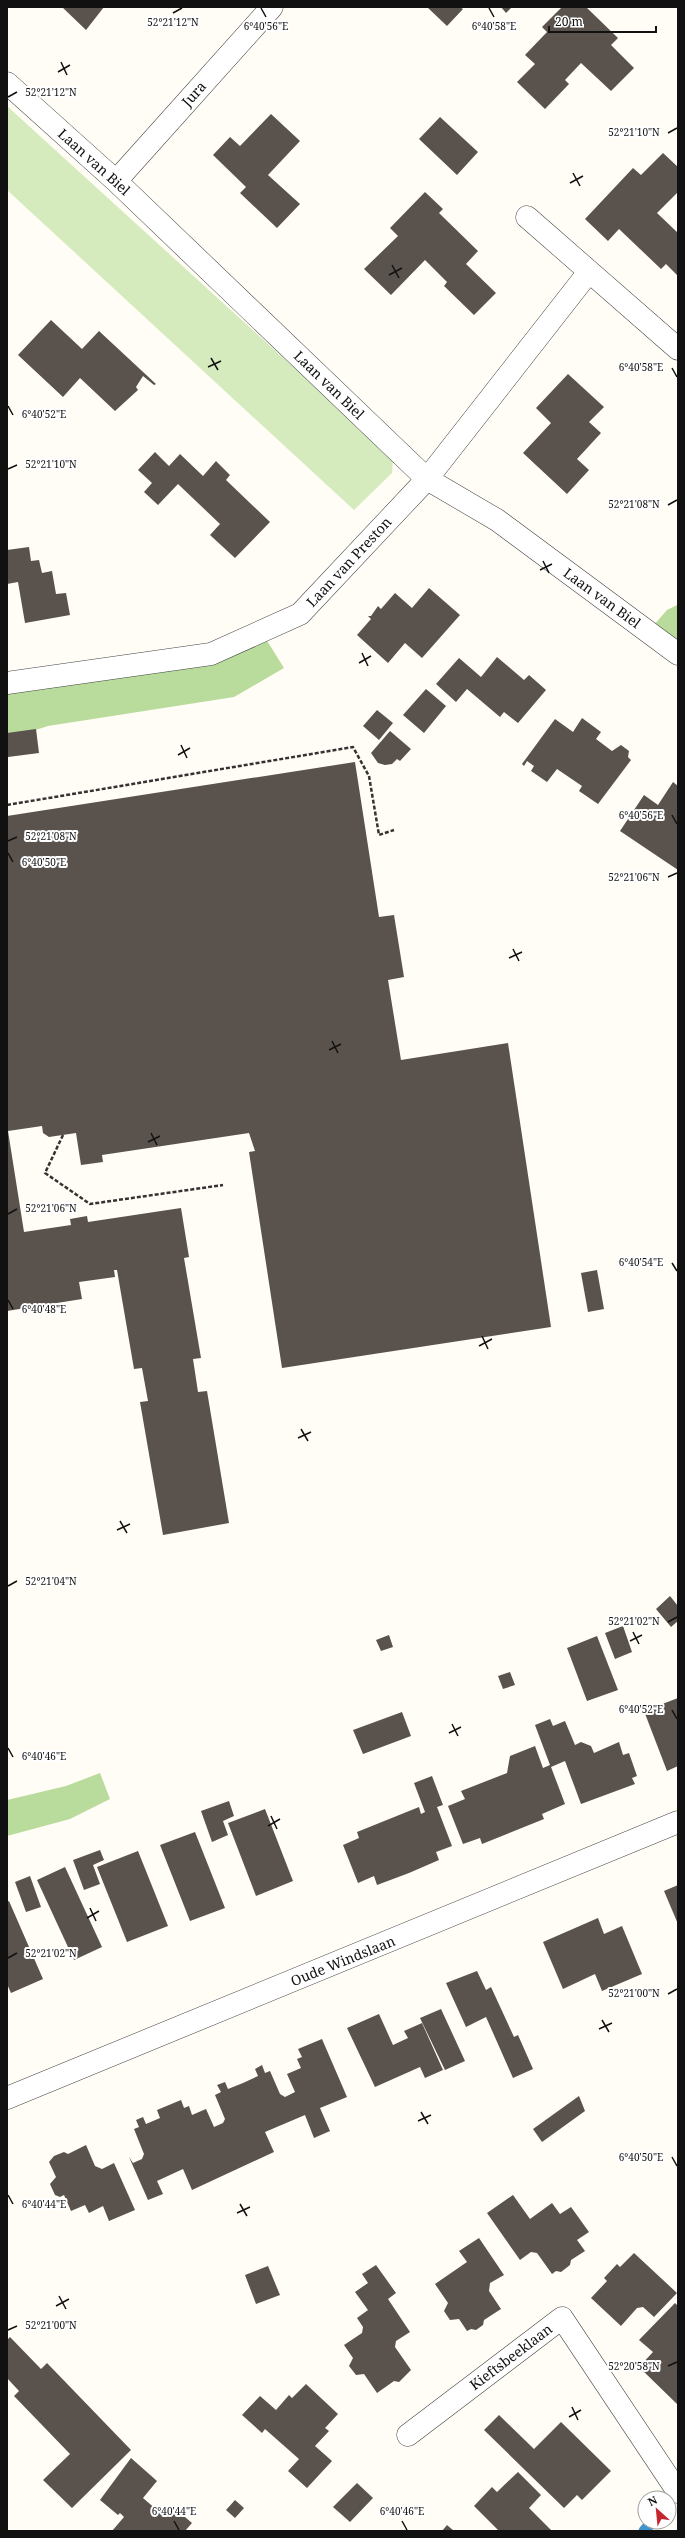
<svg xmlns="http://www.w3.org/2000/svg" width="685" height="2538" viewBox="0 0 685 2538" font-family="'Noto Serif',serif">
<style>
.green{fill:#d5ebbd}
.forest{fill:#b9dc9c}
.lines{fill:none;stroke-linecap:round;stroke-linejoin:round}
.stream{stroke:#3f96cf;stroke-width:11}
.building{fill:#5a524d}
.minor-casing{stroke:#444;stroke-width:23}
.path{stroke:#333;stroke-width:2.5;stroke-dasharray:4 2;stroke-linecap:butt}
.minor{stroke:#fff;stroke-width:22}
.ticks{fill:none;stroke:#111;stroke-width:1.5}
.labels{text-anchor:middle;stroke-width:4;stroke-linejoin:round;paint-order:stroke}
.street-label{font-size:14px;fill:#111;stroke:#fff}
.ticks-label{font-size:10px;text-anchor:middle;fill:#111;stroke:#fff;stroke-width:4;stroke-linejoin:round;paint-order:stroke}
</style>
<rect width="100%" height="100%" fill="#fffdf5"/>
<path class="green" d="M7,106L393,458L392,473L354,510L7,190Z"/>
<path class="forest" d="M677,605H678V655L647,633L667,610Z
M261,631L284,668L234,697L48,726L7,739V683L208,651Z
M100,1773L110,1799L70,1819L7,1836V1800L66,1786Z"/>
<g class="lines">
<path class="stream" d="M644,2531L652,2522"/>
</g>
<path class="building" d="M62,7H104L86,30Z
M427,7H460L463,9L447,26Z
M501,7H512L506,13Z
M562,7H586L618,38L611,45L634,68L611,91L581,63L565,80L569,84L545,109L517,82L535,64L525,55L547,32L542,27Z
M271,114L300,141L268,175L300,204L277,228L240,193L246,187L213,155L230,137L240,146Z
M440,117L478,152L457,175L419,139Z
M663,153L678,167V192L657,213L678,233V276L666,264L661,269L619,229L608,241L585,219L633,168L641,175Z
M425,192L443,209L439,213L478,251L466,264L496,293L474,315L444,286L447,282L425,260L391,295L364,269L398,236L390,228Z
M51,320L82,349L99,331L156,384L154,385L143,376L136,387L138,390L115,411L80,378L63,397L18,355Z
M568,374L604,407L589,422L601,433L577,459L589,470L567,494L523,453L551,423L536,408Z
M155,452L169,466L180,454L203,476L216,461L230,475L226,480L270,522L235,558L210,535L220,524L178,484L158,505L144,492L152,483L138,470Z
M29,547L31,561L39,560L42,573L52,571L56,594L66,593L70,615L25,623L18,582L7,584V550Z
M429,588L460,615L422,658L405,643L388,663L357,635L371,619L368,616H371L378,606L381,609L395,593L412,608Z
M497,657L524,680L529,675L546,690L518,723L504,712L500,717L467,689L456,702L436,684L459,658L481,677Z
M426,689L446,706L424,733L403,715Z
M377,710L393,723L379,740L363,726Z
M582,718L601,732L596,739L612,751L621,745L629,751L628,757L631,760L598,804L579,791L582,786L557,769L547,782L531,771L534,766L527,761L524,766L522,764L555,719L573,732Z
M36,729L39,753L8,757L7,733Z
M390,731L411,749L400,761L397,759L392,764L385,765L378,763L371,753Z
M355,762L379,917L394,915L404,977L388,980L401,1060L508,1043L551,1327L282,1368L249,1152L255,1151L249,1133L102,1155L103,1162L81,1165L76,1133L49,1137L43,1133L42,1126L8,1131L24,1232L71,1225L70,1219L87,1216L88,1222L181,1208L189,1257L184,1258L201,1358L193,1359L198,1392L207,1391L229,1523L163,1535L140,1402L148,1401L142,1368L134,1369L117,1270H114L115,1277L79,1282L82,1299L7,1311V816Z
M673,782L678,786V870L620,831L644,795L658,805Z
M597,1270L604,1309L588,1312L581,1273Z
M670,1596L678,1606V1621L671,1627L656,1609Z
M623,1626L632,1652L615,1659L605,1633Z
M389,1635L393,1647L381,1651L376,1640Z
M597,1636L618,1690L587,1701L567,1648Z
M510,1672L515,1685L503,1689L498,1676Z
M678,1698V1766L667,1771L644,1711Z
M402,1712L411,1736L363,1754L353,1730Z
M550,1719L553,1726L565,1721L575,1745L581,1742L591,1746L594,1753L619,1742L623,1755L629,1753L637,1776L632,1778L635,1784L581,1804L565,1761L551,1767L565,1804L542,1814L544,1819L482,1844L480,1838L463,1844L448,1806L465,1799L461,1791L507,1773L510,1756L535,1746L543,1768L550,1765L535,1725Z
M432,1776L443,1805L437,1807L452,1846L436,1852L439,1860L409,1873L377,1885L374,1876L358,1883L343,1845L359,1838L357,1832L419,1807L421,1814L425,1812L414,1783Z
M229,1801L234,1816L223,1821L228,1835L212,1842L201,1811Z
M265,1809L293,1881L256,1896L228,1823Z
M195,1832L225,1908L190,1921L160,1845Z
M100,1850L104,1860L93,1865L100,1884L84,1890L73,1860Z
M138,1851L168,1926L127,1942L97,1867Z
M65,1867L102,1947L74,1960L37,1880Z
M30,1876L41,1907L26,1912L15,1882Z
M678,1885V1924L664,1891Z
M9,1901L43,1979L11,1993L7,1984V1902Z
M598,1918L604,1934L622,1926L642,1974L602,1991L595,1974L563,1989L543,1942Z
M477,1971L486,1990L491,1987L514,2037L518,2035L533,2069L513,2078L486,2017L466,2027L446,1983Z
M441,2009L465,2061L445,2070L420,2018Z
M379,2014L393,2045L408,2038L404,2031L422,2023L443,2070L425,2078L420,2067L375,2087L347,2028Z
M322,2039L347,2097L320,2108L330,2131L314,2138L305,2115L265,2132L274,2152L192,2190L183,2169L157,2181L163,2194L148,2200L129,2157L133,2163L142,2159L144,2154L134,2129L139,2127L136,2120L143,2117L146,2124L160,2118L157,2110L181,2100L184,2108L189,2106L192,2115L206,2109L214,2127L223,2123L225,2119L215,2095L221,2092L217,2085L225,2082L228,2089L243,2083L258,2076L255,2069L262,2065L265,2073L270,2071L280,2094L285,2097L295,2092L287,2074L301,2068L297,2059L302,2057L298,2049Z
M579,2096L585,2111L542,2142L533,2129Z
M86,2145L95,2166L102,2169L114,2163L135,2210L109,2221L103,2206L89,2213L85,2205L71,2211L64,2195L60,2197L55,2195L50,2184L56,2177L49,2162L54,2156L64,2152L68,2154Z
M513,2195L530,2219L552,2203L560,2214L571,2207L589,2232L577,2240L585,2251L571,2260L570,2265L561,2272L556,2271L552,2274L537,2253L531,2252L520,2260L487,2213Z
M479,2238L504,2275L490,2283L489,2291L501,2309L484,2320L483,2325L476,2330L471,2329L467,2331L459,2319L450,2320L444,2311L448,2303L435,2284L467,2262L459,2251Z
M634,2253L677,2293L654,2317L643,2307L637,2308L621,2326L591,2298L607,2281L604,2278L617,2264L620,2267Z
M376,2265L396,2293L388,2299L410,2332L396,2341L395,2347L411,2370L399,2382L394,2381L377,2393L364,2374L356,2375L349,2366L353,2358L344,2345L362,2333L363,2327L357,2318L368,2310L355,2292L368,2283L362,2274Z
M268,2266L280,2295L256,2304L245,2275Z
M675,2303L678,2306V2405L639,2367L653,2352L639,2340Z
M10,2337L41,2369L47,2363L131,2450L72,2508L43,2480L70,2454L14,2396L19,2391L7,2378V2340Z
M306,2384L338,2414L325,2428L329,2431L315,2446L332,2461L307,2488L288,2471L299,2459L265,2429L262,2433L242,2415L260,2396L276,2410L289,2395L292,2398Z
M499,2415L534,2449L561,2422L611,2471L582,2500L577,2495L564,2508L484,2430Z
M131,2458L157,2481L143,2498L164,2516L172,2506L192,2523L185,2531H112L124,2517L120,2513L118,2515L100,2500Z
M518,2472L541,2495L529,2508L552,2531H499L474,2506L492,2487L497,2492Z
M357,2483L373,2498L350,2522L333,2507Z
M235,2500L244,2508L235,2518L226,2510Z
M447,2525L454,2531H442Z"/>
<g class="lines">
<g class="minor-casing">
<path id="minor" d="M7,83L116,181L427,479L497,520L678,654
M116,181L272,7
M527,217L678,349
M7,683L211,654L300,614L427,479L588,273
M7,2098L678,1822
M408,2435L562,2318L678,2492"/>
</g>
<path class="path" d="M7,805L353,747L369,776L379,835L394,830
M63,1135L45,1173L90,1204L223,1185"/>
<use href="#minor" class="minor"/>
</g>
<path class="ticks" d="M261,8L266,17M489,8L494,17M173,13L182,8M61,62L67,75M58,72L70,65M8,97L17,92M668,133L677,128M573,173L580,186M570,183L583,176M392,265L399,278M389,275L402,268M211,358L218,370M208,367L221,361M672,368L677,377M8,406L13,415M8,469L17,465M668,505L677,500M543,561L549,573M540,570L552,564M362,653L368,666M359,663L371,656M181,745L187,758M178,755L190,748M672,815L677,824M8,841L17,837M8,853L13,862M668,877L677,873M513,949L519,961M509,958L522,952M332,1041L338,1053M329,1050L341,1044M151,1133L157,1145M148,1142L160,1136M8,1214L17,1209M672,1263L677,1271M8,1300L13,1309M482,1336L488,1349M479,1346L492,1339M301,1429L308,1441M298,1438L311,1432M120,1521L127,1533M117,1530L130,1524M8,1586L17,1581M668,1622L677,1617M633,1632L639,1644M630,1641L642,1635M672,1710L677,1719M452,1724L458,1736M449,1733L461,1727M8,1748L13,1757M271,1816L277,1829M268,1826L280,1819M90,1908L96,1921M87,1918L99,1911M8,1958L17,1953M668,1994L677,1989M602,2020L609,2032M599,2029L612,2023M421,2112L428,2124M418,2121L431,2115M672,2157L677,2166M8,2195L13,2204M240,2204L247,2216M237,2213L250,2207M59,2296L66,2309M56,2306L69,2299M8,2330L17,2326M668,2366L677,2362M572,2407L578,2420M569,2417L581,2410M174,2521L179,2530M402,2521L407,2530"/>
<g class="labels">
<g class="street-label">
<text transform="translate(194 94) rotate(-48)" y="5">Jura</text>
<text transform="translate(94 162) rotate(42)" y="5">Laan van Biel</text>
<text transform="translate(329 385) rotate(44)" y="5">Laan van Biel</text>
<text transform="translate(349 562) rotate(-47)" y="5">Laan van Preston</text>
<text transform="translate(602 598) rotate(36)" y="5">Laan van Biel</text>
<text transform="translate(343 1961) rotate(-22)" y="5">Oude Windslaan</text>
<text transform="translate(511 2357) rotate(-37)" y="5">Kieftsbeeklaan</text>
</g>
</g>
<g class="ticks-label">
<text x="173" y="26">52°21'12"N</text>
<text x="266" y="30">6°40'56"E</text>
<text x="494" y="30">6°40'58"E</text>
<text x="51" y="96">52°21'12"N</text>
<text x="634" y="136">52°21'10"N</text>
<text x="641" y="371">6°40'58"E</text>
<text x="44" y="418">6°40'52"E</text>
<text x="51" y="468">52°21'10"N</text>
<text x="634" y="508">52°21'08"N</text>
<text x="641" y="819">6°40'56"E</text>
<text x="51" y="840">52°21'08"N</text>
<text x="44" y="866">6°40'50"E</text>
<text x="634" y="881">52°21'06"N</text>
<text x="51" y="1212">52°21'06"N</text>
<text x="641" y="1266">6°40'54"E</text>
<text x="44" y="1313">6°40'48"E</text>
<text x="51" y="1585">52°21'04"N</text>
<text x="634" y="1625">52°21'02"N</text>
<text x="641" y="1713">6°40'52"E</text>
<text x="44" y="1760">6°40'46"E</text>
<text x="51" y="1957">52°21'02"N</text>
<text x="634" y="1997">52°21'00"N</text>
<text x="641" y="2161">6°40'50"E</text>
<text x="44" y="2208">6°40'44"E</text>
<text x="51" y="2329">52°21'00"N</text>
<text x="634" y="2370">52°20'58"N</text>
<text x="174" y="2515">6°40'44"E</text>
<text x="402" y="2515">6°40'46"E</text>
</g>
<rect width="685" height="2538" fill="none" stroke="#111111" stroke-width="16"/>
<g transform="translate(657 2510) rotate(333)"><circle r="19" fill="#ffffff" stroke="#a0a0a0"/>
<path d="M0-3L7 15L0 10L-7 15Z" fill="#c4262e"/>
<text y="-6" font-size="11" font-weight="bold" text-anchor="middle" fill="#111111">N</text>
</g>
<path d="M549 26v6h107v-6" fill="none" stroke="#111111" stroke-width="2"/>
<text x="555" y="26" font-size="12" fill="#111111" stroke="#ffffff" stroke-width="3" paint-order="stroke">20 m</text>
</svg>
